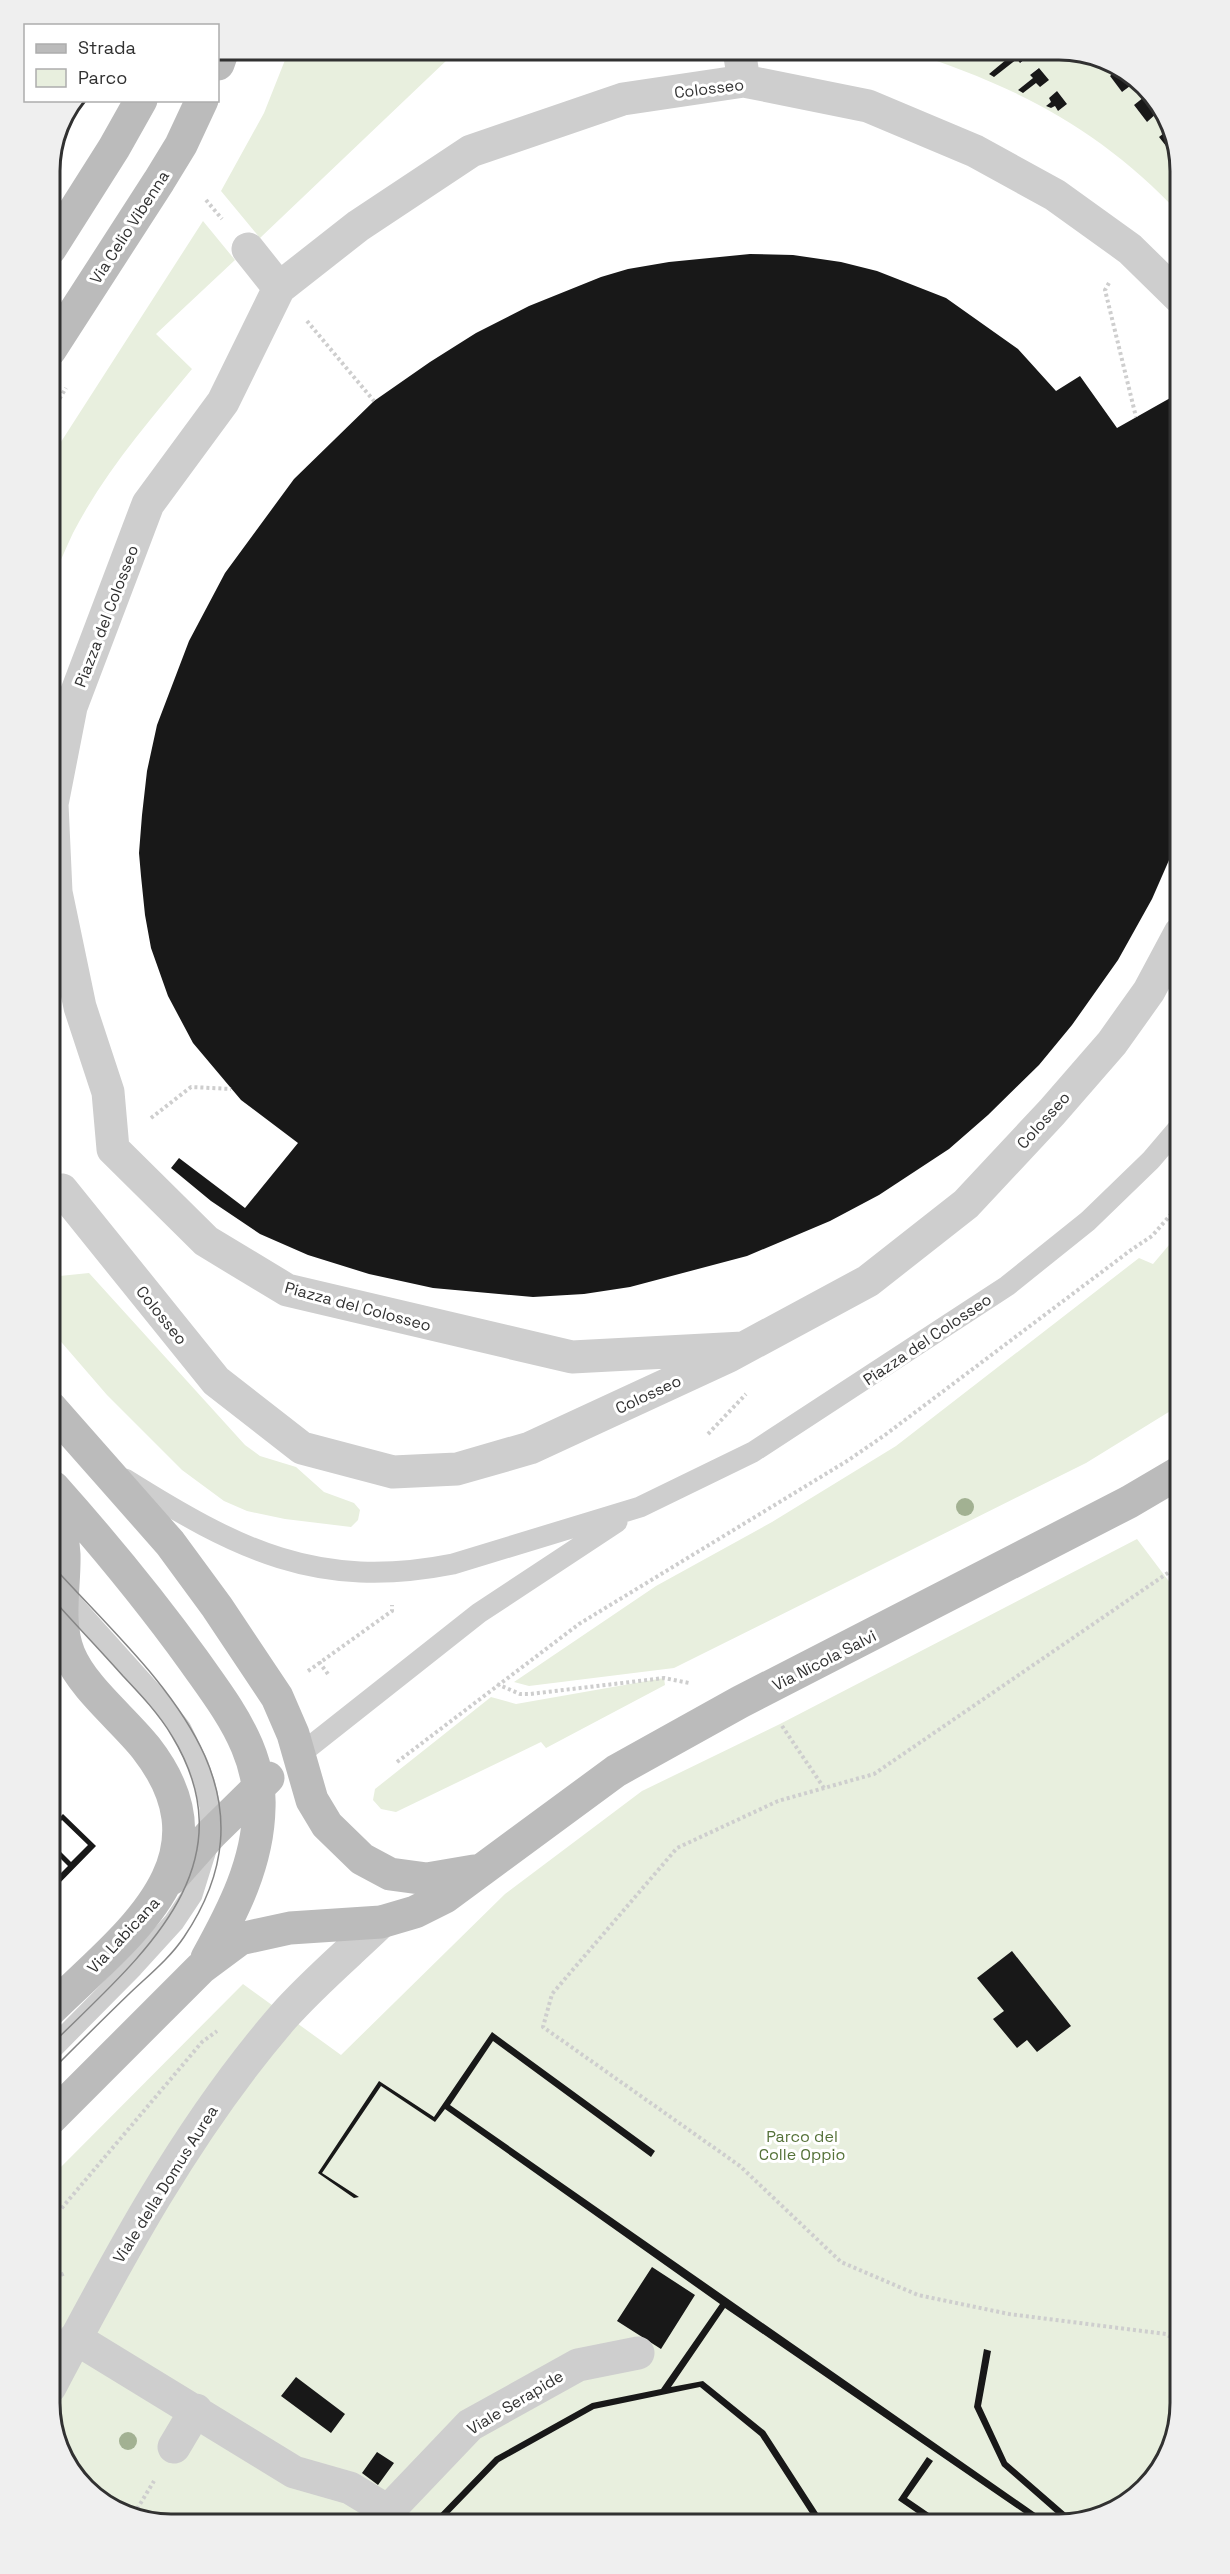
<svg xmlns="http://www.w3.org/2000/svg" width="1230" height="2574" viewBox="0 0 1230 2574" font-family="'Space Grotesk',sans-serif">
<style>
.green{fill:#e8efde;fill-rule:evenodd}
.building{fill:#181818}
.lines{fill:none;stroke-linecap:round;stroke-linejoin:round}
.path{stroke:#cecece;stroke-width:4;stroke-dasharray:3 3;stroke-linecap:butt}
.lane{stroke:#cecece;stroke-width:21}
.street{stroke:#cecece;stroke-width:33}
.secondary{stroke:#bbb;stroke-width:33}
.tram{stroke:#868686;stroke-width:1.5}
.tree{fill:#a2b192}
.labels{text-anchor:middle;stroke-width:6;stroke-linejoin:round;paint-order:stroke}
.street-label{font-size:16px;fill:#313131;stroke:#fff}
.park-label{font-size:16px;fill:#557239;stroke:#fff}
.rim{fill:none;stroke:#313131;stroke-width:3}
</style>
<rect width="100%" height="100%" fill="#fff"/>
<path class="green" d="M289,50H480L448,59L260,238L221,191L264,113Z
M903,50H1012L1013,54L990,74L1017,59L1021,63L1029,57L1024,50H1067L1118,69L1110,76L1122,92L1134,83L1130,79L1134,76L1152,100L1149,102L1144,97L1134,105L1147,122L1157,113L1153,108L1156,105L1171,125L1173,134L1169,129L1173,154L1177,152L1180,171V214C1101,129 1013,84 903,50ZM1038,68L1048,80L1036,83L1023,92L1018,90L1033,78L1030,75ZM1057,91L1067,104L1058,111L1055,106L1051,108L1046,106L1051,102L1049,98Z
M203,221L235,260L156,334L192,369C149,421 104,473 73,533C65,550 58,567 50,584V459Z
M1180,1232V1404L1172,1410L1086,1463L674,1668L529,1686L514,1682L656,1586L772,1522L896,1446L1139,1258L1153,1264Z
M89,1273L245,1445L260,1456L296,1467L324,1492L354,1503L360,1510L358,1520L351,1527L285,1519L247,1511L224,1501L182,1470L107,1395L50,1329V1277Z
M1137,1539L1180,1596V2403L1160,2471L1105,2515L1059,2524H163L103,2504L59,2449L50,2403V2178L243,1984L341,2055L505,1894L642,1791L780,1724Z
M664,1678L665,1685L546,1748L541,1742L396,1812L381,1809L373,1800L375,1789L491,1697L516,1704Z"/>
<path class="building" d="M1012,50H1024L1029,56L1020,63L1017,59L994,77L989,74L1013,54Z
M1039,68L1049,80L1040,87L1036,83L1023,93L1018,90L1033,78L1030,75Z
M1118,69L1134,76L1130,79L1134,83L1122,92L1110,76Z
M1057,91L1067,104L1058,111L1055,106L1051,108L1046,106L1051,102L1049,98Z
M1144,97L1149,102L1152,100L1156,105L1153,108L1157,113L1147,122L1134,105Z
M1169,129L1173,134L1177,152L1173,155L1159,137Z
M750,254L793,255L841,262L877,271L946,298L1018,349L1056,391L1080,376L1117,428L1172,397L1180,418V835L1152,899L1118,960L1072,1025L1039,1065L988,1115L949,1149L879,1195L830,1221L747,1256L630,1287L584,1294L533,1297L433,1288L369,1274L308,1255L260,1234L211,1201L171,1168L179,1158L245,1208L298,1143L241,1100L193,1043L168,996L151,948L145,915L141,876L139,853L142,815L147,771L157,725L189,641L225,573L294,479L374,401L430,362L476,333L529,306L601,277L628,269L669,262Z
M63,1814L96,1846L50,1893V1884L68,1866L50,1848V1841L71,1862L88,1845L62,1820L58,1824L56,1821Z
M1012,1951L1071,2026L1037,2052L1027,2040L1017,2048L993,2019L1004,2011L977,1978Z
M492,2032L655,2151L651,2157L493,2041L450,2105L1051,2524H1040L725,2308L671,2387L703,2381L765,2431L825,2524H817L760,2436L700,2387L594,2409L499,2462L439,2524H430L495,2457L592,2403L661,2389L720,2304L445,2109L435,2122L381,2086L322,2173L359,2197L354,2198L318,2173L379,2081L434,2117Z
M652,2267L695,2295L661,2349L617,2321Z
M984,2349L991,2351L981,2406L1007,2462L1075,2521L1067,2523L1002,2466L974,2407Z
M296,2377L345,2414L331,2433L281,2396Z
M377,2452L394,2463L378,2485L362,2473Z
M927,2457L933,2461L907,2498L945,2524H933L898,2500Z"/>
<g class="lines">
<path class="path" d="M346,51L347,50
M206,200L222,219
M1109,283L1105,290L1136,417
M307,321L374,401
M50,414L66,388
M151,1118L191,1087L231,1089
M708,1434L746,1394
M1178,1566L874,1774L778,1801L677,1848L552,1994L543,2027L740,2166L841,2262L918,2295L1009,2314L1166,2334L1180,2343
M319,1662L328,1674
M308,1671L392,1611V1605
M497,1684L520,1694H530L664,1678L689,1683
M782,1726L824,1788
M397,1762L579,1624L847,1461L885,1435L1131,1250L1152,1236L1180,1204
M50,2222L202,2042L217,2031
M50,2280L65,2273
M134,2514L154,2481"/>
<path class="lane" d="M125,1479C237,1549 317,1591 453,1564L640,1507L753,1452L1007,1286L1088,1221L1151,1160L1180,1126
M298,1756L479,1613L617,1522
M50,2051L133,1967L174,1922L192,1895L211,1834L210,1807L205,1785L198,1764L181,1729L156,1697L61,1591"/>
<path class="street" d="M739,50L744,81
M248,249L279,288L358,226L471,151L623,99L744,81L868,106L975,151L1055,195L1130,249L1180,298
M279,288L223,402L148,504L71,707L52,804L56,892L80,1007L108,1092L113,1149L206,1241L287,1290L572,1357L743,1348
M62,1190L216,1381L302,1448L393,1472L457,1469L530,1448L729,1356L868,1281L966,1204L1052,1112L1112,1043L1149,991L1180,933
M75,2338L294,2472L350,2488L388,2511L470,2425L578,2365L638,2353
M50,2387C118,2258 187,2128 283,2017C313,1983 349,1953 381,1922
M174,2447L196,2410"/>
<path class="secondary" d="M218,64L223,50
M50,249L114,148L141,100
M50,350L159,181L181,145L202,100
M50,1407L170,1543L217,1607L277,1697L293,1734L312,1800L327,1825L362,1859L390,1874L427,1879L474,1871
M53,1487C103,1543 150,1600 194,1661C213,1688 234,1715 247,1746C255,1765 260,1787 259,1808C258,1863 233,1911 207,1958
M171,1879L211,1834L268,1778
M50,2010C125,1936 234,1861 146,1748C123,1719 83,1688 69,1654C56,1622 65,1587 64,1554C63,1531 56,1510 50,1488
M50,2119L201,1968L240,1939L290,1928L381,1922L415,1912L445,1897L616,1771L740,1702L1129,1502L1180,1472"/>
<path class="tram" d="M50,2046C136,1960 253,1870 172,1736C159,1714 141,1695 123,1676C99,1649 74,1623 50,1596
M50,2072C76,2046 103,2019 130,1993C149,1975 170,1958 184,1937C289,1781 147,1671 50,1563"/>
</g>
<g class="tree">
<circle cx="965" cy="1507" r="9"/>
<circle cx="128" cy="2441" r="9"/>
</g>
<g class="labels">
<g class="street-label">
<text transform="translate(709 88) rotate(-7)" y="6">Colosseo</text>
<text transform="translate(129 227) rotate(-57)" y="6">Via Celio Vibenna</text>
<text transform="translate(106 616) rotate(-69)" y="6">Piazza del Colosseo</text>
<text transform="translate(1043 1120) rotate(-48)" y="6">Colosseo</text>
<text transform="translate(358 1306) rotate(15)" y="6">Piazza del Colosseo</text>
<text transform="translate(162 1315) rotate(51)" y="6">Colosseo</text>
<text transform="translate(927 1339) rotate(-34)" y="6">Piazza del Colosseo</text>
<text transform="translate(648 1394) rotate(-25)" y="6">Colosseo</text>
<text transform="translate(824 1660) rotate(-27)" y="6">Via Nicola Salvi</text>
<text transform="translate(123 1935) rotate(-47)" y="6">Via Labicana</text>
<text transform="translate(165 2184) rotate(-58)" y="6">Viale della Domus Aurea</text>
<text transform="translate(515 2402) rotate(-31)" y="6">Viale Serapide</text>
</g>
<g class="park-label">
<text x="802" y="2142">Parco del<tspan x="802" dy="18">Colle Oppio</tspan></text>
</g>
</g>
<path d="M0 0H1230V2574H0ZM171 60H1059A111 111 0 0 1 1170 171V2403A111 111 0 0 1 1059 2514H171A111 111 0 0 1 60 2403V171A111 111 0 0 1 171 60Z" fill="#efefef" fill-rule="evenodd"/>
<path class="rim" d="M171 60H1059A111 111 0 0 1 1170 171V2403A111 111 0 0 1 1059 2514H171A111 111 0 0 1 60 2403V171A111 111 0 0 1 171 60Z"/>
<rect x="24" y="24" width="195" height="78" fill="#ffffff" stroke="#adadad" stroke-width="1.5"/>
<rect x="36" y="44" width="30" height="9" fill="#bbbbbb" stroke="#adadad" stroke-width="1.5"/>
<text x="78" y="54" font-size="18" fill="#313131">Strada</text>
<rect x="36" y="69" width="30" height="18" fill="#e8efde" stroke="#adadad" stroke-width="1.5"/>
<text x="78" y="84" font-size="18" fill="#313131">Parco</text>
</svg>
